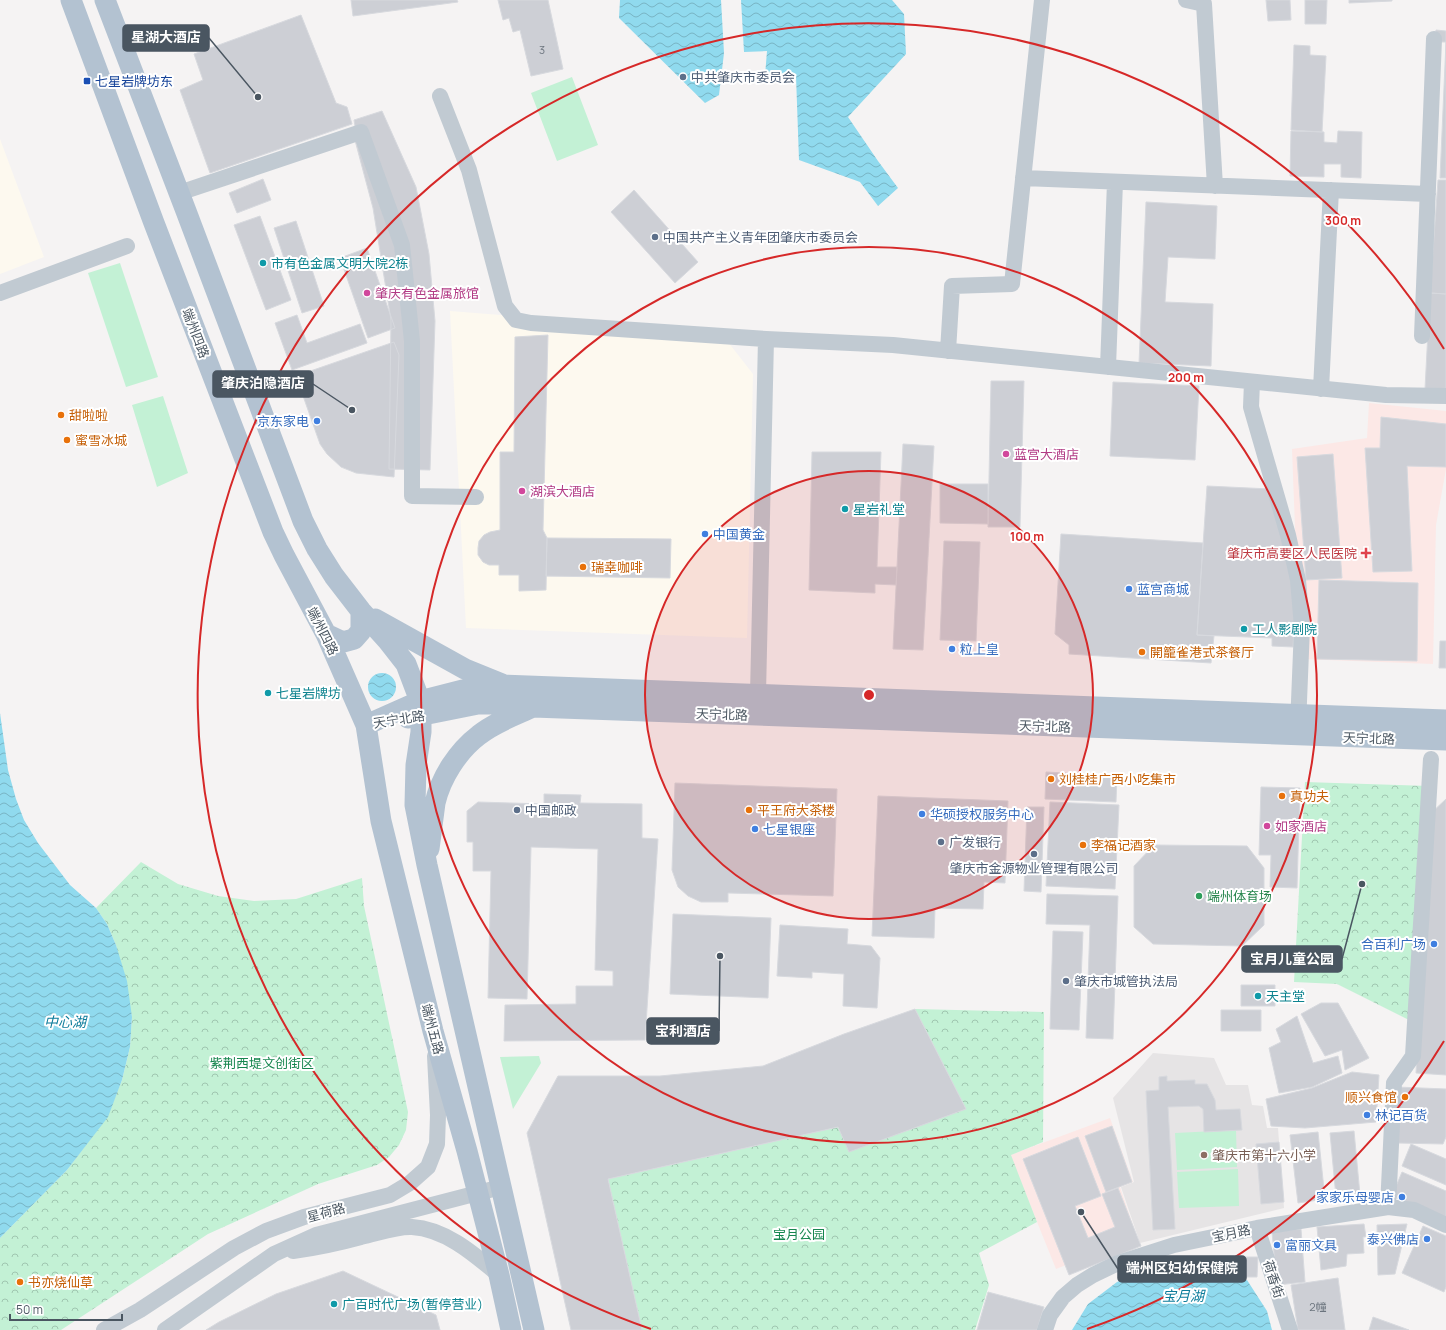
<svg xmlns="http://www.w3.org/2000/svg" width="1446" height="1330" viewBox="0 0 1446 1330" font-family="Manrope,'Noto Sans SC',sans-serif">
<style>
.commercial{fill:#fdf9ef}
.education{fill:#e6e4e5}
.medical{fill:#fce8e6}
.green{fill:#c3f1d5}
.park{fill:url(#park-crowns)}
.water{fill:url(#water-waves)}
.building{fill:#cdcfd5;stroke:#d7d9de}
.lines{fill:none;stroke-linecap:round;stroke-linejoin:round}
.minor{stroke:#c1cad2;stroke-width:16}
.major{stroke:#b3c2d1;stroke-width:21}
.ring{fill:none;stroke:#d62828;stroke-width:2}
.service-dot{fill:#5c6f8a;stroke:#fff;stroke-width:1.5}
.transit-dot{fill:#1a4fb4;stroke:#fff;stroke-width:1.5}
.culture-dot{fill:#0f9aa8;stroke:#fff;stroke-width:1.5}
.hotel-dot{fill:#d1479c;stroke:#fff;stroke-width:1.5}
.food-dot{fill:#e8710a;stroke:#fff;stroke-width:1.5}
.shop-dot{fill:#3f7fe0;stroke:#fff;stroke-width:1.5}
.health-dot{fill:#e0444e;stroke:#fff;stroke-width:1.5}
.leisure-dot{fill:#2e9e5b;stroke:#fff;stroke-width:1.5}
.education-dot{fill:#8d6e63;stroke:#fff;stroke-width:1.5}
.labels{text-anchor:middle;stroke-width:4;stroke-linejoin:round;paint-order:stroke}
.number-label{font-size:11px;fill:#6b747e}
.service-label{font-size:13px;fill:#4e5e75;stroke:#fff;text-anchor:start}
.transit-label{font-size:13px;fill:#164399;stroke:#fff;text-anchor:start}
.culture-label{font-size:13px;fill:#0d838f;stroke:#fff;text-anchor:start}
.hotel-label{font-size:13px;fill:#b23c85;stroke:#fff;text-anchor:start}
.street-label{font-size:13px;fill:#4a5661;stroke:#fff}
.food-label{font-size:13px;fill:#c56008;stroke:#fff;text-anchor:start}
.shop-label{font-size:13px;fill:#366cbe;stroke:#fff;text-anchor:start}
.health-label{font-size:13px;fill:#be3a42;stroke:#fff;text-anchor:end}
.leisure-label{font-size:13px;fill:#27864d;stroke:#fff;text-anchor:start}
.park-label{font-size:13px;fill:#17864f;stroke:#fff}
.education-label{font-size:13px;fill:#785e54;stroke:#fff;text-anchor:start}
.water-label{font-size:14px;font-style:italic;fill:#0c7c9b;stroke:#fff}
.centre{fill:#d62828;stroke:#fff;stroke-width:2}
.ring-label{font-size:12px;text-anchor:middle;font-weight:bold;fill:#d62828;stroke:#fff;stroke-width:4;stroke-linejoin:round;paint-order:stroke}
.leader{fill:none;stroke:#4a5661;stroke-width:1.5}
.callout-dot{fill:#4a5661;stroke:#fff;stroke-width:1.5}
.callout{fill:#4a5661;stroke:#4a5661;stroke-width:1.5}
.callout-label{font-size:14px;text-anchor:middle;font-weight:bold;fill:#fff}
</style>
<defs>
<pattern id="park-crowns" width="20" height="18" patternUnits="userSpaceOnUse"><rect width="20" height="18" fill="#c3f1d5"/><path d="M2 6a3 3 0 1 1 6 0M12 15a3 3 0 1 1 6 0" fill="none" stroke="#a0c6b0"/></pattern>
<pattern id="water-waves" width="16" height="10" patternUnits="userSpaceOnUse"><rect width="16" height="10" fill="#90daee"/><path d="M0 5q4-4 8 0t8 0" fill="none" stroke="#78b4c4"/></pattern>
</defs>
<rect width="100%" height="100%" fill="#f5f3f3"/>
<path class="commercial" d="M0,139L44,257L0,274Z
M450,311L721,333L753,374L747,638L466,628Z"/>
<path class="education" d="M1153,1053L1214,1058L1226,1085H1248L1252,1105L1263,1106L1267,1128H1278L1284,1208L1140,1243L1121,1187L1134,1182L1113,1098Z"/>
<path class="medical" d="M1369,403L1446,411V469L1436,525L1433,664L1300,659L1292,449L1367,438Z
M1110,1118L1133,1182L1120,1187L1137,1237L1056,1269L1010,1155Z"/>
<path class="green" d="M572,77L598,145L557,161L531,93Z
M120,263L158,377L126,387L88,273Z
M163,396L188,473L157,487L132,405Z
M539,1056L541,1063L513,1109L500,1057Z
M1236,1130L1237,1167L1177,1170L1175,1133Z
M1238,1169L1239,1206L1179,1208L1177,1172Z"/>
<path class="park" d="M1305,782L1429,786L1415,1023L1337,984L1294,982Z
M141,862L178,884L218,896L254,901L296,899L362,878L364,906L408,1112L406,1130L399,1145L389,1157L377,1165L318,1184L208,1234L61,1330H0V1238L67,1170L107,1117L122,1080L130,1047L132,1017L116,945L107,924L96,908Z
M915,1009L1044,1012L1043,1142L1011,1155L1037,1222L979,1253L989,1285L975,1330H642L608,1179L838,1127L849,1151L966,1109Z"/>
<path class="water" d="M620,0H721L724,53L719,95L705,103L619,18Z
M741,0H892L904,14L906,54L848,117L878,161L898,188L878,206L860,182L799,160L796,76H765L767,51L744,52Z
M368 687a14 14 0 1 1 28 0a14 14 0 1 1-28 0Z
M0,713L8,770L16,799L24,820L38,843L70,885L96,908L107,924L116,945L127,981L132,1017L130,1047L122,1080L108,1117L67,1170L0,1238Z
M1194,1261L1220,1282L1247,1280L1267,1311L1272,1330H1072L1088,1304L1117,1282L1160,1263Z"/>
<path class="building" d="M351,0H457L458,2L353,16Z
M498,0H548L563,69L531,76L520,30L513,32L509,18L503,20Z
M1266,0H1290L1291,20L1268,21Z
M1305,0H1327L1326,24H1305Z
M1349,0H1392V1L1349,3Z
M301,15L336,103L347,107L352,124L210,173L180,90L203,80L194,54Z
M1436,30L1446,31V178H1440L1446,42H1435Z
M1294,45L1310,46V55L1326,56L1322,132L1291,130Z
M382,111L416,187L429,254L435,321L430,470L389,469L391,320L373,208L352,129L355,126L354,120Z
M1291,131L1324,132V142L1337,143L1338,131L1362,132L1361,178L1341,177V164H1324V177L1290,176Z
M263,179L271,200L237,213L229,193Z
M1438,180H1446V294L1430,293Z
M634,190L698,262L675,283L611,212Z
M1146,202L1217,206L1215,259L1168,257L1165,302L1213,304L1211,366L1139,363Z
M260,216L291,300L266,310L234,225Z
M296,221L324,306L302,313L274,228Z
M367,248L395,328L368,338L340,258Z
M1430,293L1446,294V390L1425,389Z
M297,315L307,343L360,324L367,343L292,370L275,323Z
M548,335L543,530L547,538L546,590L519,591V575H499V565H489L483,562L478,555V548L479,541L484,535L490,532L500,530V452H514L515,337Z
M394,342L399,355L394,477L356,473L341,467L327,454L320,444L296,376Z
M991,381H1024L1020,527H988Z
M1113,382L1199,386L1195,460L1110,456Z
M1381,417L1446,424V467L1407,466L1412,571L1373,572L1365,448H1380Z
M903,444L934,446L923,650L893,649Z
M812,452H881L877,567H897L896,585L875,584V593L809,590Z
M1333,454L1342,578L1306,580L1297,457Z
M940,484H988V524L940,523Z
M1207,486L1270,489L1296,589L1293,647L1272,646V638L1197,635Z
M1061,534L1203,543L1197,635L1214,636L1211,663L1069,654V645L1055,634Z
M547,538L671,539L670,578L546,576Z
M944,541L980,542L976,641L940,640Z
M1319,580L1418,583L1417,661L1317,659Z
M1440,641H1446V668H1439Z
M1046,772L1117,776L1116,802L1045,799Z
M675,783L837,789L833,896L728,893V902H701L688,896L678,887L672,870Z
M1261,787L1300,788L1297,888L1270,887L1271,855H1259Z
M544,794L581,795L580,803L642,804V838L658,839L645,1040L504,1041L505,1005L576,1004V986H613V971L595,970L598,849L531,847L527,999L488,998L491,871H473V842H467V811L478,802L544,804Z
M878,796L1008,801L1005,883L984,882L983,909L935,908L934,938L872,936Z
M1446,799V1075L1416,1073L1429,815Z
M1050,802L1119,805L1115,889L1046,886Z
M1027,807H1044L1041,892L1024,891Z
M1154,845L1247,846L1264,868V925L1242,946L1153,944L1134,927V866Z
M1047,894L1118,896L1113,1039L1086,1038L1090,925L1046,924Z
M673,914L771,918L768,998L670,994Z
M780,925L848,929L847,944L871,946L880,958L877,1008L843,1006L844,974L812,972V978L777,976Z
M1053,931L1083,932L1079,1030L1050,1029Z
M1241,985H1275V1006H1241Z
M1321,1003H1338L1369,1058L1345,1070L1342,1050L1325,1056L1301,1014Z
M915,1009L966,1109L849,1152L838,1127L608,1179L642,1330H571L527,1133L558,1076H660L763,1066L844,1034Z
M1221,1010H1261V1031H1221Z
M1297,1016L1313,1063L1338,1056L1342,1073L1312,1087L1279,1093L1269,1048L1281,1042L1276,1029Z
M1352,1072L1379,1075L1376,1122L1305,1128L1271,1126L1266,1099L1312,1088Z
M1167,1076V1081L1195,1080V1084H1207L1215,1100L1216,1110L1240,1109L1242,1130L1204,1132L1203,1109L1199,1106L1168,1107L1175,1229L1153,1230L1146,1091L1159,1090V1077Z
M1397,1087L1446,1089V1137L1443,1144L1398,1143Z
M1112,1126L1132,1182L1106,1192L1085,1136Z
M1354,1131L1360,1195L1336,1197L1330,1133Z
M1318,1132L1325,1199L1298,1203L1290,1135Z
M1078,1137L1101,1196L1075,1206L1088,1238L1115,1227L1102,1194L1118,1188L1141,1246L1069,1275L1023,1159Z
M1279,1142L1284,1202L1261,1204L1256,1144Z
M1411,1144L1446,1159V1185L1402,1166Z
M1402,1172L1446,1191V1220L1392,1196Z
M1364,1224L1366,1237H1363L1364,1253L1347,1254L1346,1266L1321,1270L1317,1227Z
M1407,1224L1395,1274L1378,1275L1377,1225Z
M1423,1226L1446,1236V1287L1444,1292L1402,1273Z
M1301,1229L1305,1282L1277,1285L1272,1232Z
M1235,1257H1258L1257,1277H1235Z
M343,1271L436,1315L440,1330H206L219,1322L276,1294Z
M1338,1278L1345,1330H1298L1291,1285Z
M988,1292L1044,1307L1037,1330H977Z
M1373,1317L1409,1330H1369Z"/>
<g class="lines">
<path class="minor" d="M1186,0L1204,4L1215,186
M440,96L469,170L505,306L516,320L531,323L766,339L893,345L1386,395L1446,396
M1023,178L1428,194
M179,193L361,132L402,245L412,341V496L476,497
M0,293L127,246
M1422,336L1434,39
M948,351L952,286L1012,284L1042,0
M1108,367L1115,182
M1252,382L1251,407L1288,535L1298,580L1302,627L1298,726
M1321,389L1331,190
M758,694L766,339
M1388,1207L1394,1083L1413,1056L1431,759
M1257,1228L1290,1330
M293,1251C316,1248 339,1243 361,1237C376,1234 397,1226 412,1227C446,1229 475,1255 499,1275
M104,1330L140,1310L234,1248L266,1231L304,1217L390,1195L410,1183L428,1167L437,1144L438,1115L435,1056
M165,1330L274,1254L316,1235L501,1187
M1045,1330L1050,1315L1063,1297L1077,1285L1093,1275L1118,1263L1174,1245L1257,1228L1388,1207L1414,1210L1446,1225"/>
<path class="major" d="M71,0L154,223L273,532L284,555L326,634L366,725L381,821L433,1031L467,1151L499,1275L511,1330
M105,0L186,211L303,521L317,549L334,576L361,611L388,641L406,664L420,701L421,717V732L416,765L415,805L427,865L534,1330
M375,619L465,669L502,684
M326,634L343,642L354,639L361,631V611
M408,718L478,704H495L533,707L1446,740
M366,725L420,701L463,690L504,685L1446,720
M429,849C431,834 433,818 435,803C441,777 458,751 479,735C494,723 513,716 531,708"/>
</g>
<circle cx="869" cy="695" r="224" fill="#d62828" fill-opacity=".12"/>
<g class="ring">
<circle cx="869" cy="695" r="224"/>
<circle cx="869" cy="695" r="448"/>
<path d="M1444 1041A671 671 0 0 1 1087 1329M651 1329A671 671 0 1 1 1444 349"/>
</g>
<g class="service-dot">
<circle cx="683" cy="77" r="4"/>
<circle cx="655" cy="237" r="4"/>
<circle cx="517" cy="810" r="4"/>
<circle cx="941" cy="842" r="4"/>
<circle cx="1034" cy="854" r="4"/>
<circle cx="1066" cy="981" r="4"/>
</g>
<rect class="transit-dot" x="83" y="77" width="8" height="8" rx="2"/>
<g class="culture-dot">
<circle cx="263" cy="263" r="4"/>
<circle cx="845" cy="509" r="4"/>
<circle cx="1244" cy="629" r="4"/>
<circle cx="268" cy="693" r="4"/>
<circle cx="1258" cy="996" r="4"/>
<circle cx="334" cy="1304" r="4"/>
</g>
<g class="hotel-dot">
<circle cx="367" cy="293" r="4"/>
<circle cx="1006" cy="454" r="4"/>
<circle cx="522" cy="491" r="4"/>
<circle cx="1267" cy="826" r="4"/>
</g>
<g class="food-dot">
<circle cx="61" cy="415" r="4"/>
<circle cx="67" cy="440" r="4"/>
<circle cx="583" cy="567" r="4"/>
<circle cx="1142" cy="652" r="4"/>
<circle cx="1051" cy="779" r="4"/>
<circle cx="1282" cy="796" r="4"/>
<circle cx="749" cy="810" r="4"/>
<circle cx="1083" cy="845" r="4"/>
<circle cx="1405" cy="1097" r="4"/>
<circle cx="20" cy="1282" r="4"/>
</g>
<g class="shop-dot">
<circle cx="317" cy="421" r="4"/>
<circle cx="705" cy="534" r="4"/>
<circle cx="1129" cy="589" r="4"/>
<circle cx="952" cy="649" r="4"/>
<circle cx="922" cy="814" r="4"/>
<circle cx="755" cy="829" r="4"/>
<circle cx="1434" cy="944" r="4"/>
<circle cx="1367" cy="1115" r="4"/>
<circle cx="1402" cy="1197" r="4"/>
<circle cx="1427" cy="1239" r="4"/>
<circle cx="1277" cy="1245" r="4"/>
</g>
<path class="health-dot" d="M1364 547h4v4h4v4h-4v4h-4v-4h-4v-4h4z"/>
<circle class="leisure-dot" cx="1199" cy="896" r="4"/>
<circle class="education-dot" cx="1204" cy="1155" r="4"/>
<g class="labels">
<g class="number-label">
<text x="542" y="54">3</text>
<text x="1318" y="1311">2幢</text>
</g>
<g class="service-label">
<text x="691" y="82">中共肇庆市委员会</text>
<text x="663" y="242">中国共产主义青年团肇庆市委员会</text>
<text x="525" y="815">中国邮政</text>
<text x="949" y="847">广发银行</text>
<text x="1034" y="873" text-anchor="middle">肇庆市金源物业管理有限公司</text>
<text x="1074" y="986">肇庆市城管执法局</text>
</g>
<g class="transit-label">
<text x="95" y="86">七星岩牌坊东</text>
</g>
<g class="culture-label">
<text x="271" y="268">市有色金属文明大院2栋</text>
<text x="853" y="514">星岩礼堂</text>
<text x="1252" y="634">工人影剧院</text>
<text x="276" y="698">七星岩牌坊</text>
<text x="1266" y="1001">天主堂</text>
<text x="342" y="1309">广百时代广场(暂停营业)</text>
</g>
<g class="hotel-label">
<text x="375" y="298">肇庆有色金属旅馆</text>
<text x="1014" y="459">蓝宫大酒店</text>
<text x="530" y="496">湖滨大酒店</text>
<text x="1275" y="831">如家酒店</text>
</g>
<g class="street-label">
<text transform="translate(196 333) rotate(69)" y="5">端州四路</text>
<text transform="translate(323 631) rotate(63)" y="5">端州四路</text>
<text transform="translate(722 714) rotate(2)" y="5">天宁北路</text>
<text transform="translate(399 719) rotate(-9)" y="5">天宁北路</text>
<text transform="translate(1045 726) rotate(2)" y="5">天宁北路</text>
<text transform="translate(1369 738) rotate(2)" y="5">天宁北路</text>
<text transform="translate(433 1029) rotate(75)" y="5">端州五路</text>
<text transform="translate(326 1212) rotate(-15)" y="5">星荷路</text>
<text transform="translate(1231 1233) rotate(-12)" y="5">宝月路</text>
<text transform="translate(1274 1279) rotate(72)" y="5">荷香街</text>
</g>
<g class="food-label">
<text x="69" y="420">甜啦啦</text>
<text x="75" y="445">蜜雪冰城</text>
<text x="591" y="572">瑞幸咖啡</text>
<text x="1150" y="657">開籠雀港式茶餐厅</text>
<text x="1059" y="784">刘桂桂广西小吃集市</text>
<text x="1290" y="801">真功夫</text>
<text x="757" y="815">平王府大茶楼</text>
<text x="1091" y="850">李福记酒家</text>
<text x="1397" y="1102" text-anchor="end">顺兴食馆</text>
<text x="28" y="1287">书亦烧仙草</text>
</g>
<g class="shop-label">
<text x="309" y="426" text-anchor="end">京东家电</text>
<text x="713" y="539">中国黄金</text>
<text x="1137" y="594">蓝宫商城</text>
<text x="960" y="654">粒上皇</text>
<text x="930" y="819">华硕授权服务中心</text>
<text x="763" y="834">七星银座</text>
<text x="1426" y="949" text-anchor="end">合百利广场</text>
<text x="1375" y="1120">林记百货</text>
<text x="1394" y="1202" text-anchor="end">家家乐母婴店</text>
<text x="1419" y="1244" text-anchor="end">泰兴佛店</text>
<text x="1285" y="1250">富丽文具</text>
</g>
<g class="health-label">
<text x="1357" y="558">肇庆市高要区人民医院</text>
</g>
<g class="leisure-label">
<text x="1207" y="901">端州体育场</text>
</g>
<g class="park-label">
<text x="262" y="1068">紫荆西堤文创街区</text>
<text x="799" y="1239">宝月公园</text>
</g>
<g class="education-label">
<text x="1212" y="1160">肇庆市第十六小学</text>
</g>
<g class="water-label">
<text x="65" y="1027">中心湖</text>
<text x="1183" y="1301">宝月湖</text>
</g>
</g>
<circle cx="869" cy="695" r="6" class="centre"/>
<g class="ring-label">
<text x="1343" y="225">300 m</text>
<text x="1186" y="382">200 m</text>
<text x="1027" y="541">100 m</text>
</g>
<path class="leader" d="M258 97L209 38M352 410L313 384M1362 884L1342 959M720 956L719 1031M1081 1212L1118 1269"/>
<g class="callout-dot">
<circle cx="258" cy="97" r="4"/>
<circle cx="352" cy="410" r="4"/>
<circle cx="1362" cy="884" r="4"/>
<circle cx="720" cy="956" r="4"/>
<circle cx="1081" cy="1212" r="4"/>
</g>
<g class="callout">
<rect x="123" y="25" width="86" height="26" rx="4"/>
<rect x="213" y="371" width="100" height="26" rx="4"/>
<rect x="1242" y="946" width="100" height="26" rx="4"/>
<rect x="647" y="1018" width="72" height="26" rx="4"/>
<rect x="1118" y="1256" width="128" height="26" rx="4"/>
</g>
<g class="callout-label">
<text x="166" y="42">星湖大酒店</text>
<text x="263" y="388">肇庆泊隐酒店</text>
<text x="1292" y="964">宝月儿童公园</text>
<text x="683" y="1036">宝利酒店</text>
<text x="1182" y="1273">端州区妇幼保健院</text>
</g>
<path d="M10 1314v6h112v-6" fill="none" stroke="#4a5661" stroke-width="2"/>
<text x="16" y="1314" font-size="12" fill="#4a5661" stroke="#ffffff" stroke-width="3" paint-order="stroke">50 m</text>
</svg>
